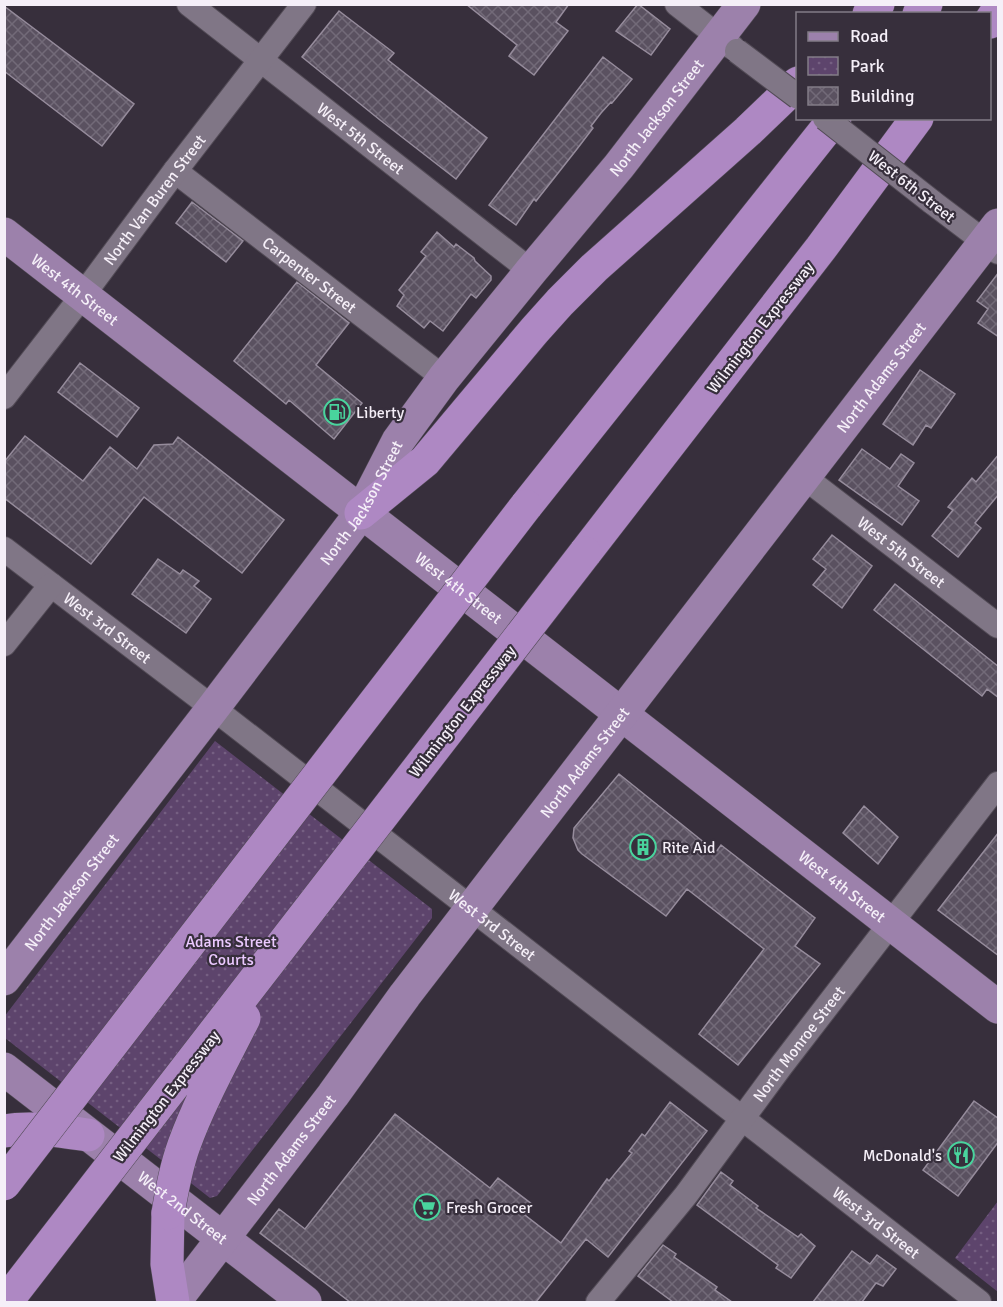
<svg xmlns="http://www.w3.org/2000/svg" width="1003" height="1307" viewBox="0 0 1003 1307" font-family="Signika,sans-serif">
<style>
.park{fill:url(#park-dots)}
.building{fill:url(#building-cross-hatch);stroke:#968c9c;stroke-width:1.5}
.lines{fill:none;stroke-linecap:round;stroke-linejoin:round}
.street-casing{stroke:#524b56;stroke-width:26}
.primary-casing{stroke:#524b56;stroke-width:34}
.highway-casing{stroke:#524b56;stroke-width:34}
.street{stroke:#807686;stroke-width:24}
.primary{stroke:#9c81ab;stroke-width:33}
.highway{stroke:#ae88c3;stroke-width:33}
.street-bridge-casing{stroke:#524b56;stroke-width:26;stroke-linecap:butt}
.highway-bridge-casing{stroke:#524b56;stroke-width:34;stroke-linecap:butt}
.street-bridge{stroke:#807686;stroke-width:24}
.highway-bridge{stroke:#ae88c3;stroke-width:33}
.labels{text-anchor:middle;stroke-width:4.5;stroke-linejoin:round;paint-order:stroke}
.street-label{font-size:16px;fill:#f5eff8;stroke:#372f3c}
.poi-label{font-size:16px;fill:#f5eff8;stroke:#372f3c;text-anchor:start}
.park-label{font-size:16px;fill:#ebc9ff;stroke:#372f3c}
</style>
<defs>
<pattern id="park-dots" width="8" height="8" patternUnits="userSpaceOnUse" patternTransform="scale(1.5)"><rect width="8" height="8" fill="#5d446c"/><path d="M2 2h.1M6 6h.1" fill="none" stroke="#755f82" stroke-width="1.8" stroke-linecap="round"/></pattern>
<pattern id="building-cross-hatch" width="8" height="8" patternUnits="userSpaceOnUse" patternTransform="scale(1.5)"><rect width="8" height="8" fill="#5a5160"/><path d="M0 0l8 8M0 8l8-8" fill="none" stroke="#726a78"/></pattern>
</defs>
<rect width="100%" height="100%" fill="#372f3c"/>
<path class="park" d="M215,741L432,909V918L217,1196L210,1198L5,1038L4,1017Z
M998,1201V1292L955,1258Z"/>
<path class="building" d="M466,4H569L556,22L568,31L534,75L509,56L517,45Z
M638,4L670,29L651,55L616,31Z
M4,6L134,104L102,146L4,71Z
M339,11L394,53L388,60L487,138L456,179L380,120L302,57Z
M603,57L632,79L612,103L611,102L601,113L591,126L593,128L577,149L536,201L534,199L516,225L489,205Z
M192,202L243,241L226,262L176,223Z
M437,232L454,247L456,244L474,258L475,261L491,276V280L476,298L471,294L443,331L430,321L424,328L397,306L404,295L399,290L426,256L421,252Z
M999,272V337L978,323L988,309L977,301Z
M297,282L349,323L316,365L362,403L334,439L289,400L286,404L234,361Z
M80,363L139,408L117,437L58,392Z
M920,370L955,394L931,428L926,425L913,445L883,424Z
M25,436L83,481L110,447L137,469L154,445L173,444L178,437L284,520L242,573L144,497L91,564L4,498V462Z
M862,449L890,469L901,454L914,463L898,486L919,501L902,525L839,480Z
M999,454V494L975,523L981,528L958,557L932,536L953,510L948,507L972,478L976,482Z
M832,535L872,566L842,608L813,585L826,569L813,559Z
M158,559L180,574L183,570L199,581L194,586L211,599L186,633L132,594Z
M895,584L999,667V698L987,689L982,696L874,610Z
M619,774L716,852L721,845L815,918L795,946L820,964L738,1065L699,1034L764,949L687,889L666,916L582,854L578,850L573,838L574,828Z
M864,806L898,837L878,864L843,833Z
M999,832V956L938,910Z
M974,1101L999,1119V1141L958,1196L923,1170Z
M670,1102L707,1131L608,1257L586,1239L536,1302H350L260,1233L279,1209L305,1229L395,1114L490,1188L498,1178L533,1205L525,1215L561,1243L607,1179L609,1181L632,1153L629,1151L642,1134L645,1136Z
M721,1172L733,1181L730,1185L758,1206L756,1208L798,1237L801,1234L815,1246L791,1278L776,1268L778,1265L697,1205Z
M663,1245L676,1254L674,1257L717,1287L715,1290L732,1302H673L638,1276Z
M852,1251L870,1264L877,1255L896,1269L883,1286L876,1283L862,1302H813Z"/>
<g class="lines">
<g class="street-casing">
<g id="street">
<path id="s1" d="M189,4L531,271"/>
<path d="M677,4L732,47"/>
<path id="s2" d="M175,171L444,378"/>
<path d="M932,202L998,252"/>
<path id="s3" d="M4,397L83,295L175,171L304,4"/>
<path id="s4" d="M804,477L998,626"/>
<path id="s5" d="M4,549L213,708L979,1302"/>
<path d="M4,644L51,585"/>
<path id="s6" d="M598,1302L686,1195L781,1066L998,784"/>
</g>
</g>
<g class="primary-casing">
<g id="primary">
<path id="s7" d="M4,234C336,492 667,750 998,1007"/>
<path id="s8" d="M4,979L213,708L361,513L398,441L444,378L531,271L619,166L744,4"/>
<path id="s9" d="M4,1069L305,1302"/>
<path id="s10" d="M174,1302L333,1095L405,995L998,225"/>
</g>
</g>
<g class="highway-casing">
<path id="highway" d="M869,14L878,4
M919,14L926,4
M990,22L998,10
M526,506L835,118
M361,513L425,461L534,331L560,302L594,268L748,131L798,83
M585,553L821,248L917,118
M4,1131C32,1126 61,1131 88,1135
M168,1213L167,1264L173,1302"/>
</g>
<use href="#street" class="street"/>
<use href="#primary" class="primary"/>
<use href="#highway" class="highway"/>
<g class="street-bridge-casing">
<path id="street-bridge" d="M737,51L798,97
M825,118L932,202"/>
</g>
<g class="highway-bridge-casing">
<path id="highway-bridge" d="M4,1184L526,506
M168,1213C172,1190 176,1167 184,1145C200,1101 223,1060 244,1018
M6,1302L585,553"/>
</g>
<use href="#street-bridge" class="street-bridge"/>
<use href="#highway-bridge" class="highway-bridge"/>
</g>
<defs>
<g id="fuel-ring" transform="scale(1.35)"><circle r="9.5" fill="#372f3c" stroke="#49d49d" stroke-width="1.5"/><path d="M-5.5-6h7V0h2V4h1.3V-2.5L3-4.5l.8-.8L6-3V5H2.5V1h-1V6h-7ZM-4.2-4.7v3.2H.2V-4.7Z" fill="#49d49d"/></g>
<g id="building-ring" transform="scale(1.35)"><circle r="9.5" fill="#372f3c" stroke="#49d49d" stroke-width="1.5"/><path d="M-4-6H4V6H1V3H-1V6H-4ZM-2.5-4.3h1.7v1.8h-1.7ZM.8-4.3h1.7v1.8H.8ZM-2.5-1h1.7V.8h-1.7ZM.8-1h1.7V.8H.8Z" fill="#49d49d"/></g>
<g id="restaurant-ring" transform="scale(1.35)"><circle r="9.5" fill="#372f3c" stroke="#49d49d" stroke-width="1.5"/><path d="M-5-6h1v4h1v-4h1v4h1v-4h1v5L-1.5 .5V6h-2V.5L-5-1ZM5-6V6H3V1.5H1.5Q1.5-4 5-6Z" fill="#49d49d"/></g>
<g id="supermarket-ring" transform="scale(1.35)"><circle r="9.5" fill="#372f3c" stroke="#49d49d" stroke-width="1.5"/><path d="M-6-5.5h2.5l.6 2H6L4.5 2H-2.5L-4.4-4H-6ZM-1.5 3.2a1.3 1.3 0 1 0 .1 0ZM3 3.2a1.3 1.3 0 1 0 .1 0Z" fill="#49d49d"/></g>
</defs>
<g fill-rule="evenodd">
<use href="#fuel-ring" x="337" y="412"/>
<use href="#building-ring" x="643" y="847"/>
<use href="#restaurant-ring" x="961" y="1155"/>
<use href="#supermarket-ring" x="427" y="1207"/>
</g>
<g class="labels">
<g class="street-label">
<text dy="6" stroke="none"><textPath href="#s8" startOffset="1082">North Jackson Street</textPath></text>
<text dy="6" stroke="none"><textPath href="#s1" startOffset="218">West 5th Street</textPath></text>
<text transform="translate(912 186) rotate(38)" y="6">West 6th Street</text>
<text dy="6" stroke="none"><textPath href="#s3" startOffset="248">North Van Buren Street</textPath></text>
<text dy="6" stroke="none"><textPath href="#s2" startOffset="170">Carpenter Street</textPath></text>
<text dy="6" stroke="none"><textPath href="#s7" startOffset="90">West 4th Street</textPath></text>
<text transform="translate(760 327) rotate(-52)" y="6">Wilmington Expressway</text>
<text dy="6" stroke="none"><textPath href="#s10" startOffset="1164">North Adams Street</textPath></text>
<text dy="6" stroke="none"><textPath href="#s8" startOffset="596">North Jackson Street</textPath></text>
<text dy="6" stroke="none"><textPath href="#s4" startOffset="123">West 5th Street</textPath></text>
<text dy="6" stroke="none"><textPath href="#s7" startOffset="576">West 4th Street</textPath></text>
<text dy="6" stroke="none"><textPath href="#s5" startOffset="130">West 3rd Street</textPath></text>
<text transform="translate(462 711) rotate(-52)" y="6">Wilmington Expressway</text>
<text dy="6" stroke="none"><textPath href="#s10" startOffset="678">North Adams Street</textPath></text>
<text dy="6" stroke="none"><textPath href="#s7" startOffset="1062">West 4th Street</textPath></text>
<text dy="6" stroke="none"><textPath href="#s8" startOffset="110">North Jackson Street</textPath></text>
<text dy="6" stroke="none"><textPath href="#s5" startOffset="616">West 3rd Street</textPath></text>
<text dy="6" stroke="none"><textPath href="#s6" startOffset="327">North Monroe Street</textPath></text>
<text transform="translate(166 1096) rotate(-52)" y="6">Wilmington Expressway</text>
<text dy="6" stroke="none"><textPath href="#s10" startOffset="192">North Adams Street</textPath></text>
<text dy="6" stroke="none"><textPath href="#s9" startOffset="226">West 2nd Street</textPath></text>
<text dy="6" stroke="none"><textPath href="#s5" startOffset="1102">West 3rd Street</textPath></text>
</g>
<g class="poi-label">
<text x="356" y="418">Liberty</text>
<text x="662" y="853">Rite Aid</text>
<text x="942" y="1161" text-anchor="end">McDonald's</text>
<text x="446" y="1213">Fresh Grocer</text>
</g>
<g class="park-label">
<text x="231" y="947">Adams Street<tspan x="231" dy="18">Courts</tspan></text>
</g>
</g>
<rect width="1003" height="1307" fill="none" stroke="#f5eff8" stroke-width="12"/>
<rect x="796" y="12" width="195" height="108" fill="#372f3c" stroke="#837c87" stroke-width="1.5"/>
<rect x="808" y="32" width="30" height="9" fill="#9c81ab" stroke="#837c87" stroke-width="1.5"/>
<text x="850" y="42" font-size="18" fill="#f5eff8">Road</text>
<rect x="808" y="57" width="30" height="18" fill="url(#park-dots)" stroke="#837c87" stroke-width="1.5"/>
<text x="850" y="72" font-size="18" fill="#f5eff8">Park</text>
<rect x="808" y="87" width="30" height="18" fill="url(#building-cross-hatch)" stroke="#837c87" stroke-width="1.5"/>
<text x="850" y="102" font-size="18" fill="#f5eff8">Building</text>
</svg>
